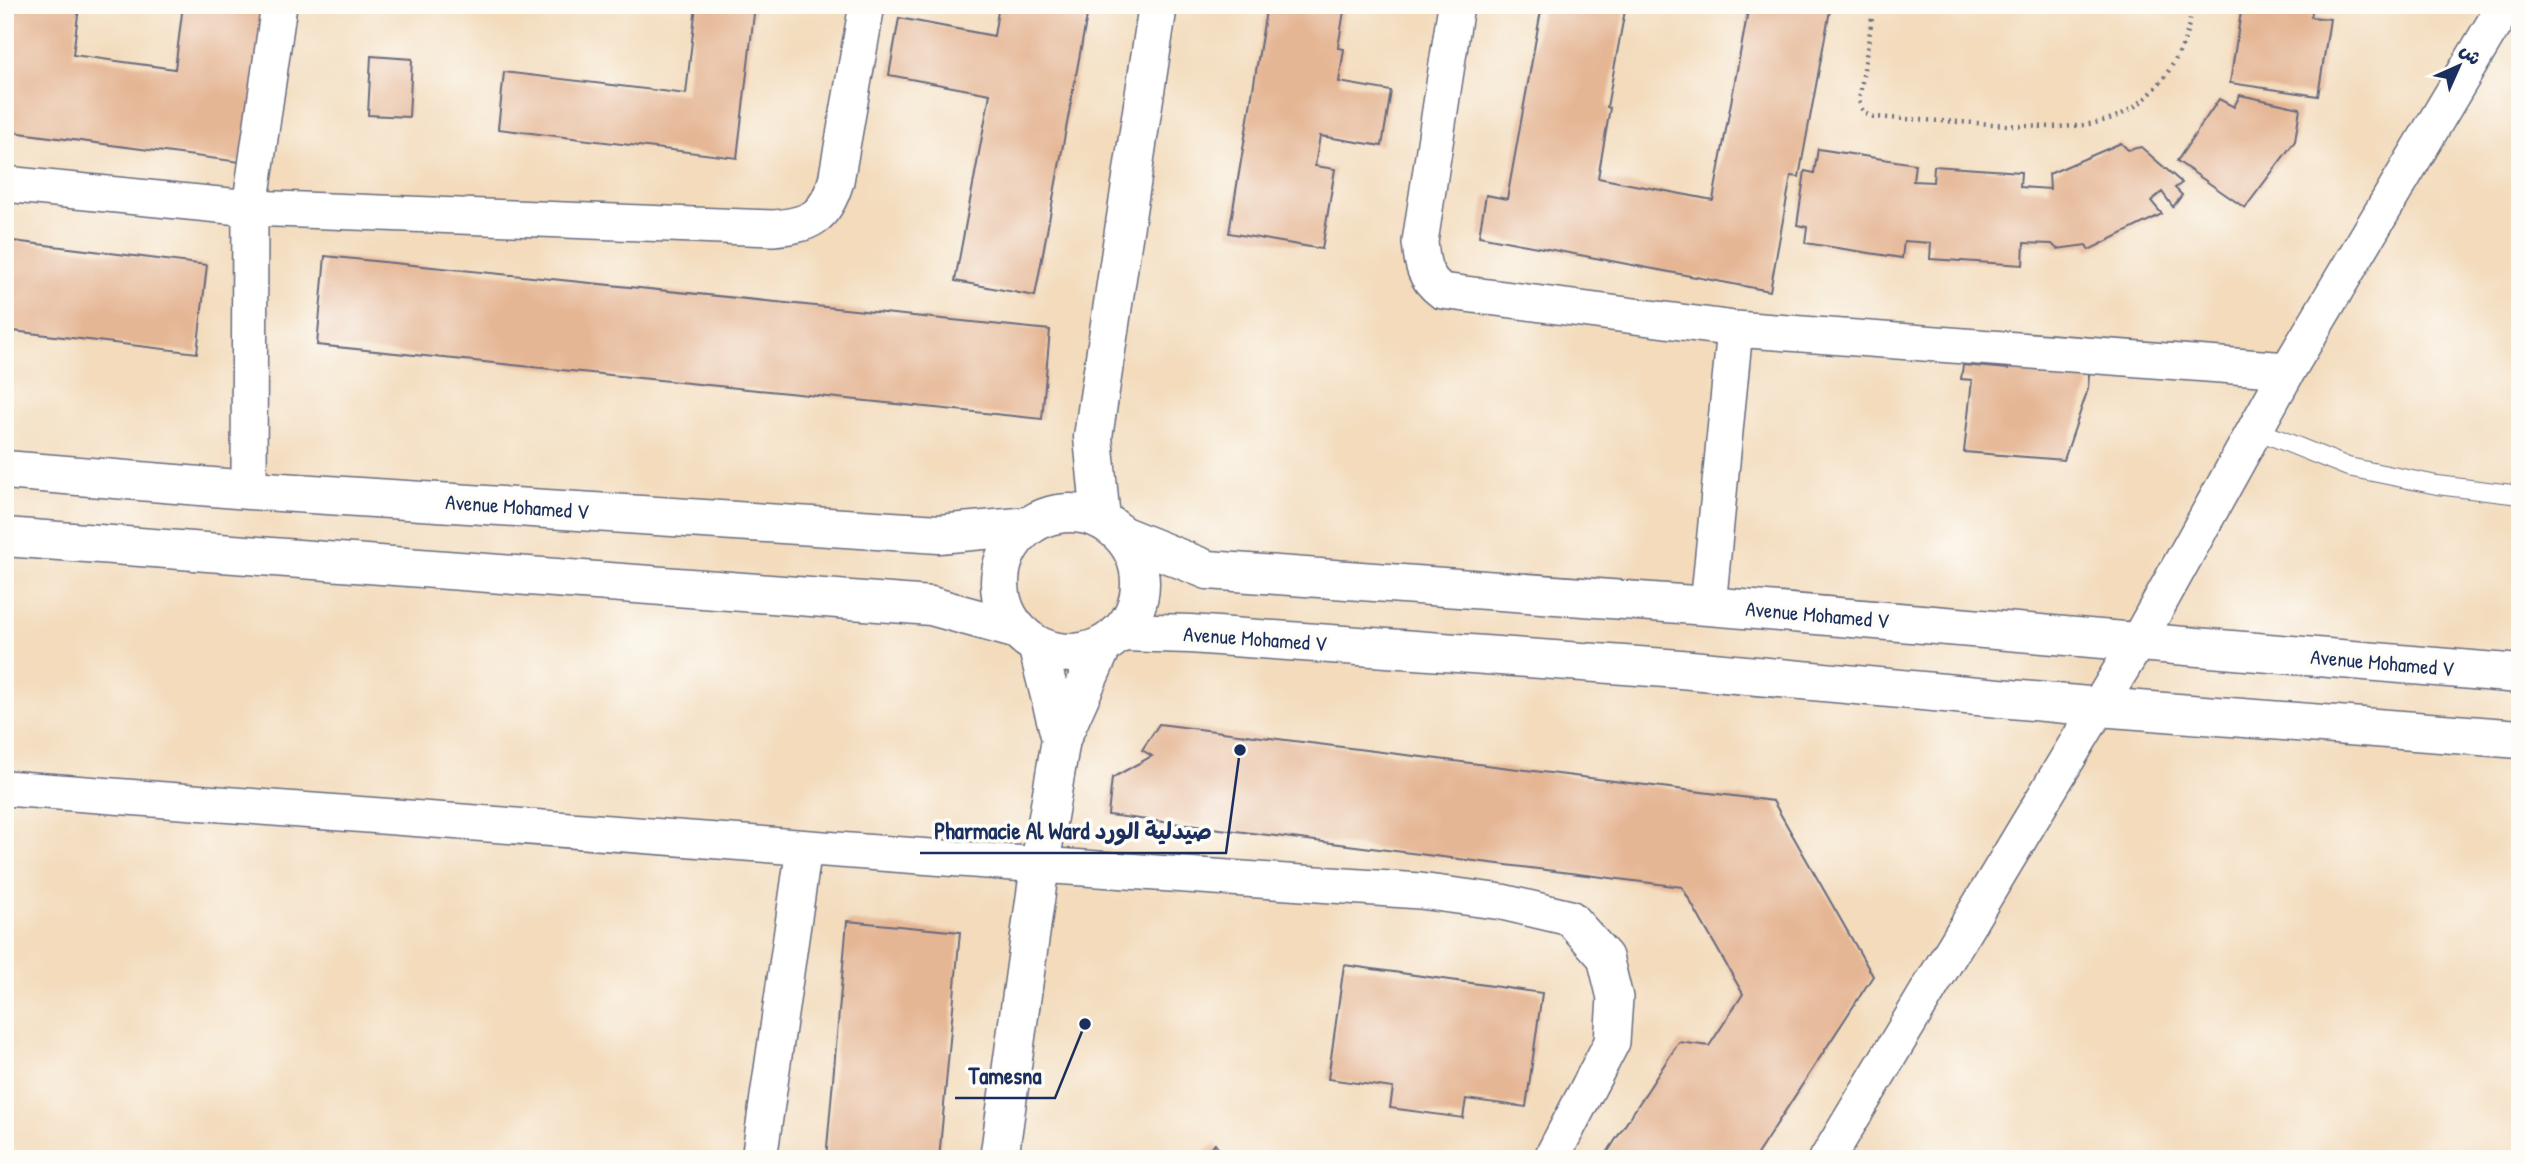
<svg xmlns="http://www.w3.org/2000/svg" width="2525" height="1164" viewBox="0 0 2525 1164" font-family="'Patrick Hand','Playpen Sans Arabic',sans-serif">
<style>
.building{fill:#e5b694}
.lines{fill:none;stroke-linecap:round;stroke-linejoin:round}
.service-casing{stroke:#676b7f;stroke-width:20}
.minor-casing{stroke:#676b7f;stroke-width:38}
.tertiary-casing{stroke:#676b7f;stroke-width:41}
.path{stroke:#676b7f;stroke-width:4.5;stroke-dasharray:2 5;stroke-linecap:butt}
.service{stroke:#fff;stroke-width:18}
.minor{stroke:#fff;stroke-width:35}
.tertiary{stroke:#fff;stroke-width:38}
.labels{text-anchor:middle;stroke-width:7;stroke-linejoin:round;paint-order:stroke}
.street-label{font-size:21px;fill:#1b2f5e;stroke:#fdfcf7}
.leader{fill:none;stroke:#1b2f5e;stroke-width:2.5}
.callout-dot{fill:#1b2f5e;stroke:#fdfcf7;stroke-width:2.5}
.callout-label{font-size:23px;text-anchor:middle;font-weight:bold;fill:#1b2f5e;stroke:#fdfcf7;stroke-width:7;stroke-linejoin:round;paint-order:stroke}
</style>
<rect width="100%" height="100%" fill="#fdfcf7"/>
<filter id="ink" filterUnits="userSpaceOnUse"><feTurbulence type="fractalNoise" baseFrequency=".0143" numOctaves="2"/><feDisplacementMap in="SourceGraphic" scale="14" xChannelSelector="R" yChannelSelector="G"/><feConvolveMatrix kernelMatrix="1 2 1 2 8 2 1 2 1" color-interpolation-filters="sRGB"/></filter>
<filter id="wash" filterUnits="userSpaceOnUse"><feTurbulence type="fractalNoise" baseFrequency=".00686" numOctaves="4" result="noise"/><feDisplacementMap in="SourceGraphic" scale="28" xChannelSelector="R" yChannelSelector="G"/><feGaussianBlur stdDeviation="1.57" result="paint"/><feColorMatrix in="noise" values="0 0 0 0 0 0 0 0 0 0 0 0 0 0 0 0 0 1.4 0 .05"/><feComposite in="paint" operator="in"/></filter>
<g filter="url(#wash)">
<rect width="100%" height="100%" fill="#f3dbbc"/>
<g id="blocks">
<path class="building" d="M5,5L79,7L73,55L175,69L183,5H275L255,164L5,131Z
M696,5H755L737,158L498,129L504,72L686,94Z
M999,5H1089L1035,296L955,281L990,94L889,75L899,18L994,36Z
M1267,5H1345L1338,48L1344,49L1339,82L1391,91L1382,146L1320,136L1315,166L1335,169L1322,249L1229,233Z
M1542,5H1626L1607,107L1610,108L1598,178L1713,200L1749,5H1831L1799,177L1791,176L1770,291L1479,236L1486,195L1507,199Z
M2242,5L2313,7L2311,17L2330,19L2318,96L2230,83Z
M371,56L412,59L409,117L368,115Z
M2240,95L2300,108L2295,141L2245,208L2177,161L2219,99L2234,107Z
M2121,143L2128,150L2141,147L2182,183L2175,188L2182,195L2173,207L2162,192L2151,201L2162,214L2089,250L2086,245L2057,249L2052,244L2024,243L2023,265L1930,259L1931,243L1904,241L1902,258L1805,243L1807,227L1797,225L1805,171L1814,173L1818,149L1915,164L1913,181L1933,182L1934,166L2021,172L2020,187L2050,189L2049,174Z
M5,240L207,265L197,353L5,330Z
M325,256L1050,330L1042,419L317,345Z
M2010,355L2090,362L2088,389L2064,460L1964,452L1972,380L1961,379L1963,365L2008,369Z
M1159,724L1773,801L1873,976L1754,1159H1603L1679,1042L1709,1046L1743,994L1682,887L1108,815L1112,778L1152,756L1142,750Z
M847,921L960,932L939,1159H826Z
M1344,965L1542,993L1526,1107L1466,1099L1463,1118L1390,1108L1393,1088L1328,1079Z
M1215,1144L1225,1159H1193Z"/>
</g>
</g>
<g filter="url(#ink)">
<use href="#blocks" fill-opacity="0" stroke="#676b7f" stroke-width="2"/>
<g class="lines">
<g class="service-casing">
<path id="service" d="M2254,429L2348,467L2437,485L2520,495"/>
</g>
<g class="minor-casing">
<path id="minor" d="M1456,5L1420,242C1422,264 1424,278 1442,291L1735,329L2288,370
M5,184L250,208L773,228C810,225 825,218 836,181L867,5
M249,490L250,208L279,5
M1708,606L1735,329
M5,788L1040,865L1420,891L1502,902L1570,918L1605,957L1615,998L1612,1042L1551,1159
M759,1159L804,848
M1827,1159L2137,643L2288,370L2505,5"/>
</g>
<g class="tertiary-casing">
<path id="tertiary" d="M5,470L249,490L939,534L1029,526
M1000 583a70 70 0 1 1 140 0a70 70 0 1 1-140 0Z
M1101,520L1093,437L1158,5
M1121,535L1208,570L1708,606L2520,674
M5,537L931,606L1018,630
M1121,632L1190,634L1680,669L2099,707L2520,739
M1037,645L1061,739
M999,1159L1040,865L1061,739L1102,647"/>
</g>
<path class="path" d="M1874,5L1859,101L1863,112L1874,117C1919,120 1963,122 2008,125C2085,130 2140,130 2180,51C2187,38 2189,20 2194,5
M2162,5L2192,8"/>
<use href="#service" class="service"/>
<use href="#minor" class="minor"/>
<use href="#tertiary" class="tertiary"/>
</g>
</g>
<g class="labels">
<g class="street-label">
<text transform="translate(517 507) rotate(4)" y="7">Avenue Mohamed V</text>
<text transform="translate(1817 615) rotate(5)" y="7">Avenue Mohamed V</text>
<text transform="translate(1255 639) rotate(4)" y="7">Avenue Mohamed V</text>
<text transform="translate(2382 663) rotate(5)" y="7">Avenue Mohamed V</text>
</g>
</g>
<path class="leader" d="M1240 750L1226 853H920M1085 1024L1055 1098H955"/>
<g class="callout-dot">
<circle cx="1240" cy="750" r="7"/>
<circle cx="1085" cy="1024" r="7"/>
</g>
<g class="callout-label">
<text x="1073" y="839">Pharmacie Al Ward صيدلية الورد</text>
<text x="1005" y="1084">Tamesna</text>
</g>
<rect width="2525" height="1164" fill="none" stroke="#fdfcf7" stroke-width="28"/>
<g transform="translate(2459 66) rotate(45)" stroke="#fdfcf7" stroke-width="5" paint-order="stroke">
<path d="M0-5L12 26L0 18L-12 26Z" fill="#1b2f5e"/>
<text y="-10" font-size="19" font-weight="bold" text-anchor="middle" fill="#1b2f5e">ش</text>
</g>
</svg>
